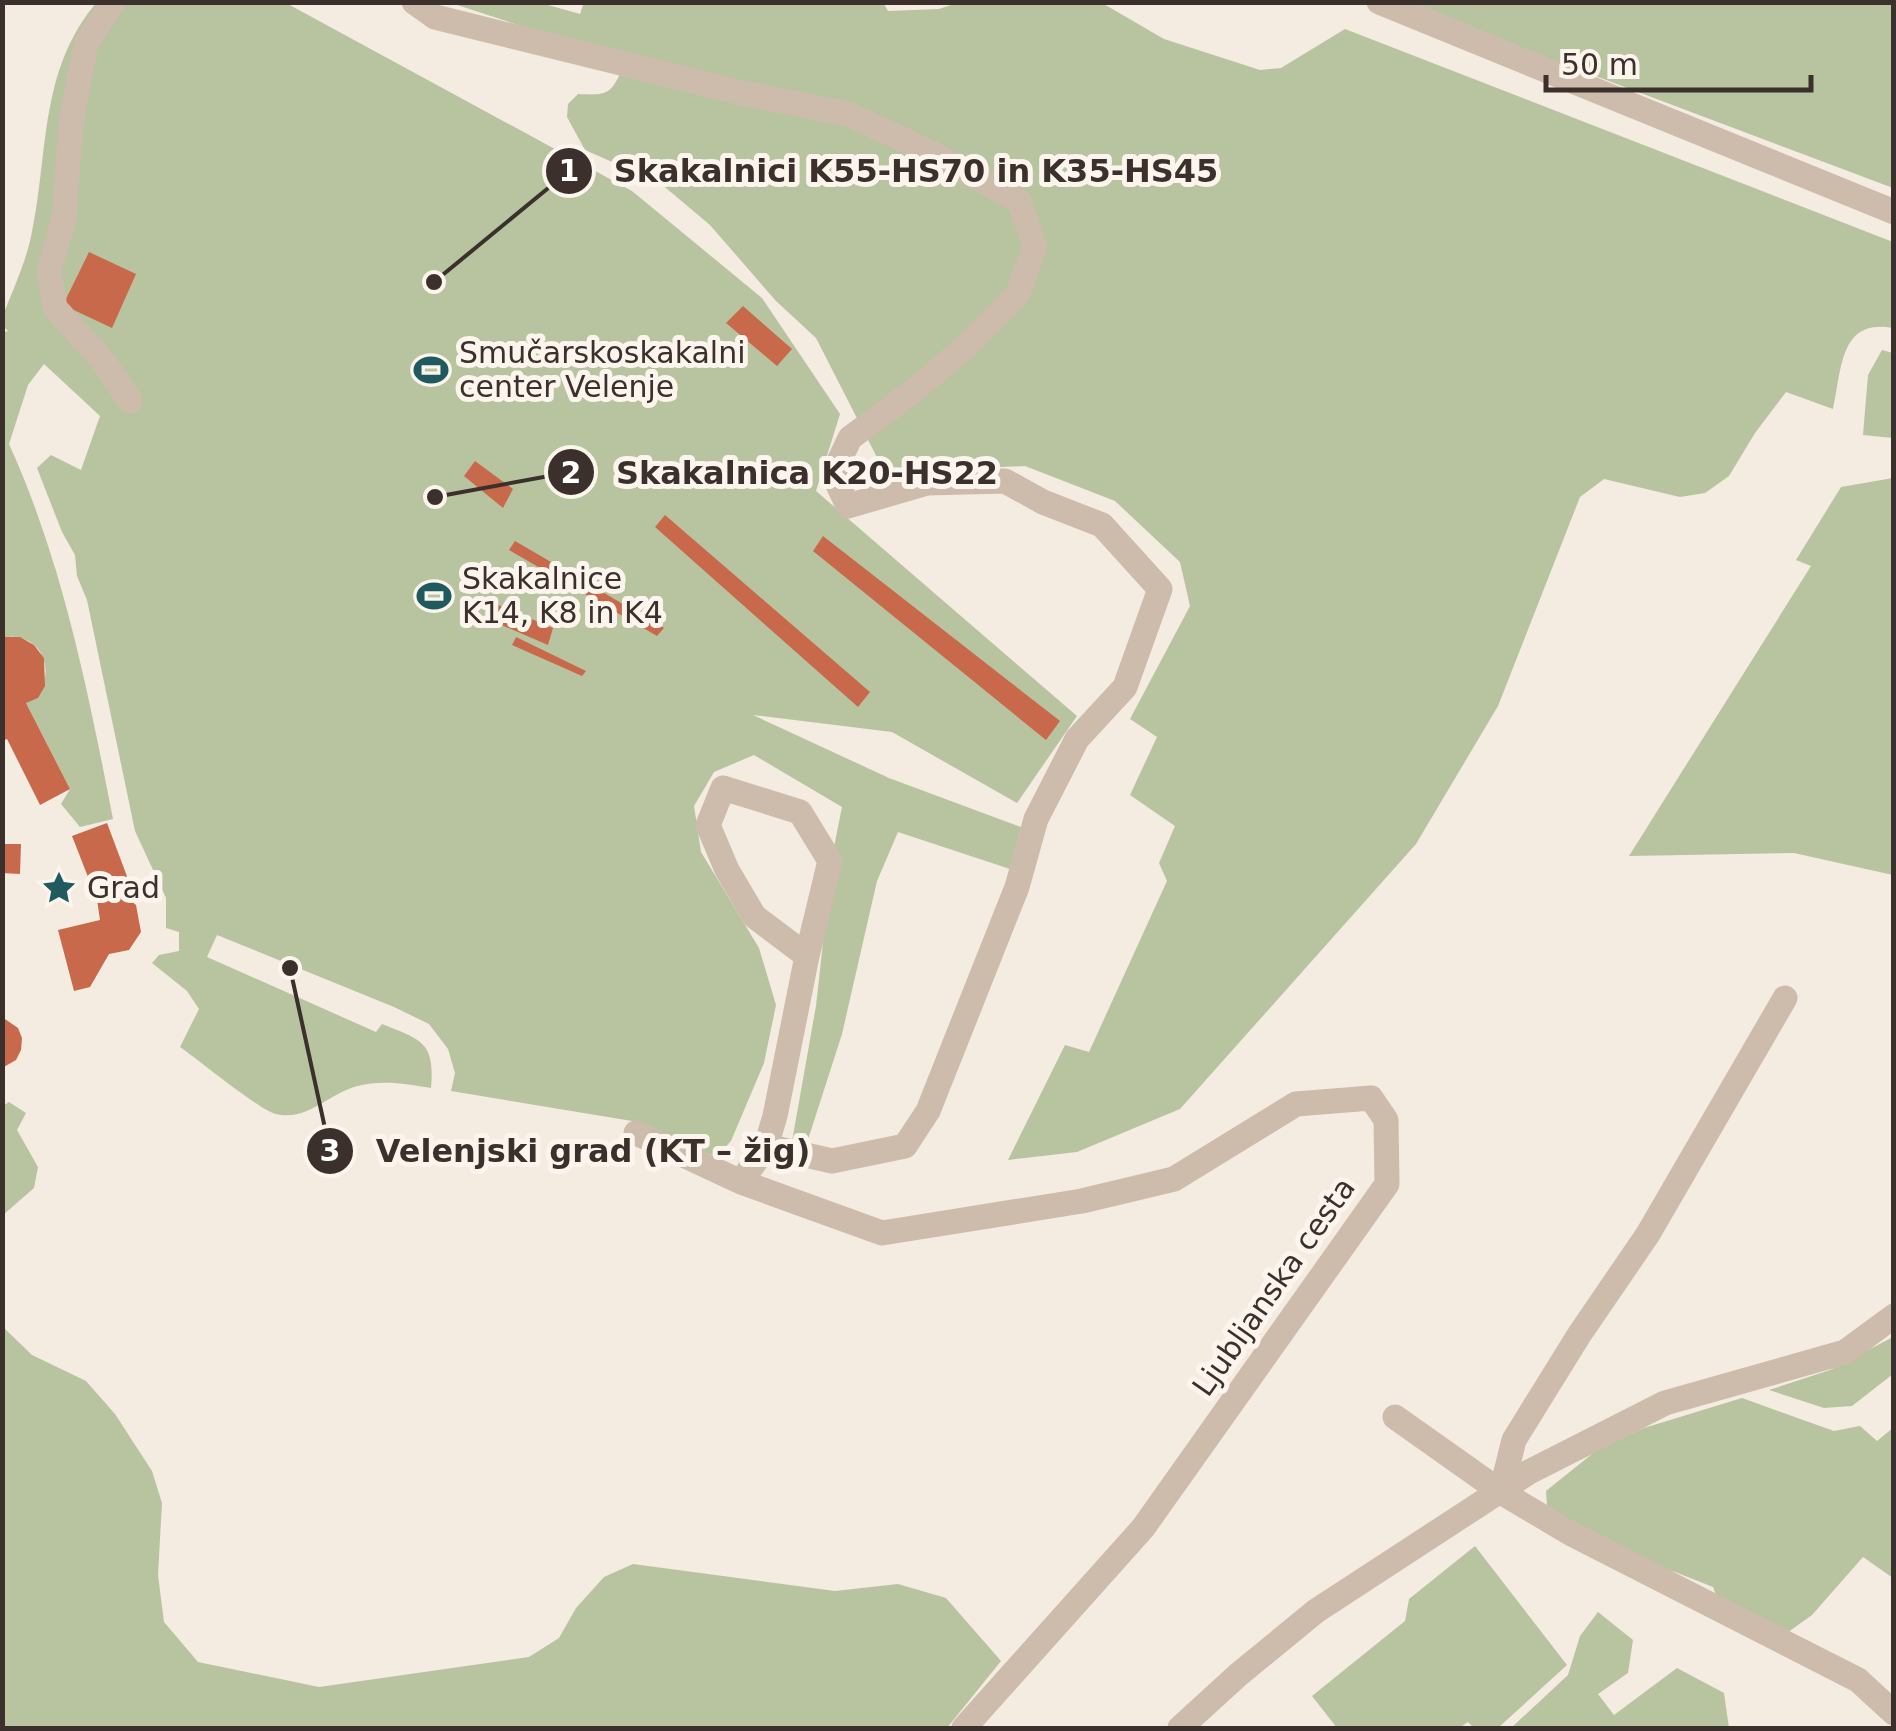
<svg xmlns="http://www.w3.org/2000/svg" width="1896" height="1731" viewBox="0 0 1896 1731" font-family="'DejaVu Sans',sans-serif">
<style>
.green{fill:#b8c4a0}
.building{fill:#c8694b}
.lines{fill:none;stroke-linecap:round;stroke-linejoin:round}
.minor{stroke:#cdbbac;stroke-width:25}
.labels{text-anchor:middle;stroke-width:10;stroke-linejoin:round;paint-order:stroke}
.poi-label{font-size:30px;fill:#3b302b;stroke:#fbf5ee;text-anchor:start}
.street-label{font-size:30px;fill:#3b302b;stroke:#fbf5ee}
.leader{fill:none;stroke:#3b302b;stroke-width:4}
.callout-dot{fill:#3b302b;stroke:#fbf5ee;stroke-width:4}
.mark-label{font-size:30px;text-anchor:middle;font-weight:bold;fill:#fff}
.callout-label{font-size:32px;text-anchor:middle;font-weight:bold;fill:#3b302b;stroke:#fbf5ee;stroke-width:10;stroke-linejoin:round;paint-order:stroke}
</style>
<rect width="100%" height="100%" fill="#f4ebe1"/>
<path class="green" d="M97,2L286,3L632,191L762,298L840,414L816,491L1077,716L1017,803L892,732L753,715L889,778L1021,827L1010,869L898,832L877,881L842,1034L804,1152L791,1147L816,1006L833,852L842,807L754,755L714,772L694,806L701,852L759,948L776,1005L764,1063L731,1141L717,1156L684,1146L632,1121L451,1091L455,1073L448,1049L429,1024L394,1007L217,935L207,957L376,1032L382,1024C422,1040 435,1042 431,1088C409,1084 384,1080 362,1085C328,1092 309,1122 276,1114C259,1110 199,1060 180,1047L199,1009L187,991L152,963L159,955L179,951V932L166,928V898L135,831L87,600L77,576L75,555L62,532L37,468L51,455L81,470L100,416L44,364L28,385L9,444C63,563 88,691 113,819L80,827L61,804L70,789L26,703C53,690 53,646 20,638C14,636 8,637 3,637L2,333L8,331L3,326L2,318C12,292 25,264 31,237C49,155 38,71 97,2Z
M584,2H883L888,11L939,9L960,2L1102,3L1164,39L1260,70L1281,68L1345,29L1893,242V328C1839,318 1842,370 1833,409L1786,392L1755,433L1729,476L1705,493L1680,497L1604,479L1580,497L1498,706L1416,844L1180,1109L1077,1152L1008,1160L1065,1045L1089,1052L1167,881L1159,863L1175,826L1130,795L1157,737L1130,719L1190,606L1180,562L1115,501L1025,466L955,469L887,477L816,338L776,301L710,225L660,183L585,150L567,117L568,104L578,94C605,95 611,96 622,69L808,112L914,152L732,83L555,37L451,3H541L580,14Z
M1414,3H1893V188L1545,57Z
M1882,350L1893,353V438L1863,435L1868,375Z
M1893,478V875L1794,853L1629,856L1811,566L1796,560L1841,487Z
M9,1102L26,1113L17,1130L38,1167L34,1188L3,1215V1106Z
M3,1327L32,1355L86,1381L115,1414L152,1471L162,1503L158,1575L164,1622L198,1662L319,1687L529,1657L559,1638L576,1608L604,1577L633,1564L835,1591L898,1584L946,1598L1001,1661L947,1728H3Z
M1893,1337V1374L1852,1406L1824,1408L1769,1390L1830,1370Z
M1742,1398L1834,1431L1860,1426L1877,1441L1893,1428V1578L1863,1557L1812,1615L1784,1635L1721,1609L1713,1587L1675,1572L1610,1552L1547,1506L1546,1491L1597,1450L1644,1428Z
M1475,1546L1567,1665L1498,1728H1474L1468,1722L1459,1728H1337L1312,1696L1405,1621L1409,1599Z
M1598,1612L1633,1640L1628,1673L1598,1694L1614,1715L1677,1668L1724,1693L1729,1728H1511L1568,1675L1580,1636Z"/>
<path class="building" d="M89,252L136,274L112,328L63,305Z
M743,306L792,349L777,366L726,323Z
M475,461L513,489L503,508L464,476Z
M665,515L870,692L858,707L655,527Z
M823,536L1060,721L1046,740L813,551Z
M515,541L664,628L657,636L509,550Z
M498,605L553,628L548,645L492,621Z
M2,637H20L34,645L44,658L45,686L38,698L26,703L70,789L40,805L7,739L2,741Z
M516,637L586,671L582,676L512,645Z
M107,823L128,879L108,886L112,895L125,896L136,905L141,932L129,950L109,954L90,987L74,991L58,930L100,920L97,900L72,836Z
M2,844H21L20,874L2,873Z
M2,1017L18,1028L22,1038L21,1050L16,1060L2,1068Z"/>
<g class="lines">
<path class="minor" d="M113,2L86,44L71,123L64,219L49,270L55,308L103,361L130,401
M414,2L435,17L743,93L848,114L934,154L1019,201L1035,246L1017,295L964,348L911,393L850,438L833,474L848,506L927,483L1005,481L1043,502L1102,525L1160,589L1125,687L1077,739L1036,819L1017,887L928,1111L905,1146L832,1161L766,1146
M1379,2L1894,212
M636,1133L741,1182L882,1233L1082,1201L1174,1179L1296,1104L1371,1098L1386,1120L1387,1184L1143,1528L964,1728
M741,1182L766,1146L775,1116L807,956L830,861L800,812L723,788L708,825L727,870L754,916L807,956
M1395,1417L1501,1492L1570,1533L1858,1680L1894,1713
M1501,1492L1514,1440L1579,1335L1648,1234L1785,998
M1180,1728L1238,1675L1316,1611L1529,1472L1665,1403L1845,1352L1894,1316"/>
</g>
<defs>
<g id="stadium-bare" transform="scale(2.7)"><path d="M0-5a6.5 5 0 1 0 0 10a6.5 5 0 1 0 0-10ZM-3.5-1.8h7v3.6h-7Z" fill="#1f5a5e" stroke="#fbf5ee" stroke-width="2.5" paint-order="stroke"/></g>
<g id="sight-bare" transform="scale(2.7)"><path d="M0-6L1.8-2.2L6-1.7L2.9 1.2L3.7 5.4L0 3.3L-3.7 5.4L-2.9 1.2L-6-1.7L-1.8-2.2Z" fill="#1f5a5e" stroke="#fbf5ee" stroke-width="2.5" paint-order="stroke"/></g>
</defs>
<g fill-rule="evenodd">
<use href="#stadium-bare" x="431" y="370"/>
<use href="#stadium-bare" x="434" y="596"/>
<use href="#sight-bare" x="59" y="888"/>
</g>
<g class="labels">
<g class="poi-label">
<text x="459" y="363">Smučarskoskakalni<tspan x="459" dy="34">center Velenje</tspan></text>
<text x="462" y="589">Skakalnice<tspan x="462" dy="34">K14, K8 in K4</tspan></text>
<text x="87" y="898">Grad</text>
</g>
<g class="street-label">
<text transform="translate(1274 1287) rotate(-55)" y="10">Ljubljanska cesta</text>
</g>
</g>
<path class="leader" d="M434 282L569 171M435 497L571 472M290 968L330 1151"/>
<g class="callout-dot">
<circle cx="434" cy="282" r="10"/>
<circle cx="435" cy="497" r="10"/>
<circle cx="290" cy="968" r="10"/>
<circle cx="569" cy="171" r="25"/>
<circle cx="571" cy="472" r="25"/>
<circle cx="330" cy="1151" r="25"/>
</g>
<g class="mark-label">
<text x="569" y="181">1</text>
<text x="571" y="483">2</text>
<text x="330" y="1161">3</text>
</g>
<g class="callout-label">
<text x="916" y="182">Skakalnici K55-HS70 in K35-HS45</text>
<text x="807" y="484">Skakalnica K20-HS22</text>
<text x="593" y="1162">Velenjski grad (KT – žig)</text>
</g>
<rect width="1896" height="1731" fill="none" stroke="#3b302b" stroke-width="10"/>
<path d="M1546 75v15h265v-15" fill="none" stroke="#3b302b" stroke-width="5"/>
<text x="1561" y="75" font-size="30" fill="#3b302b" stroke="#fbf5ee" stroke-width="8" paint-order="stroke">50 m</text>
</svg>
